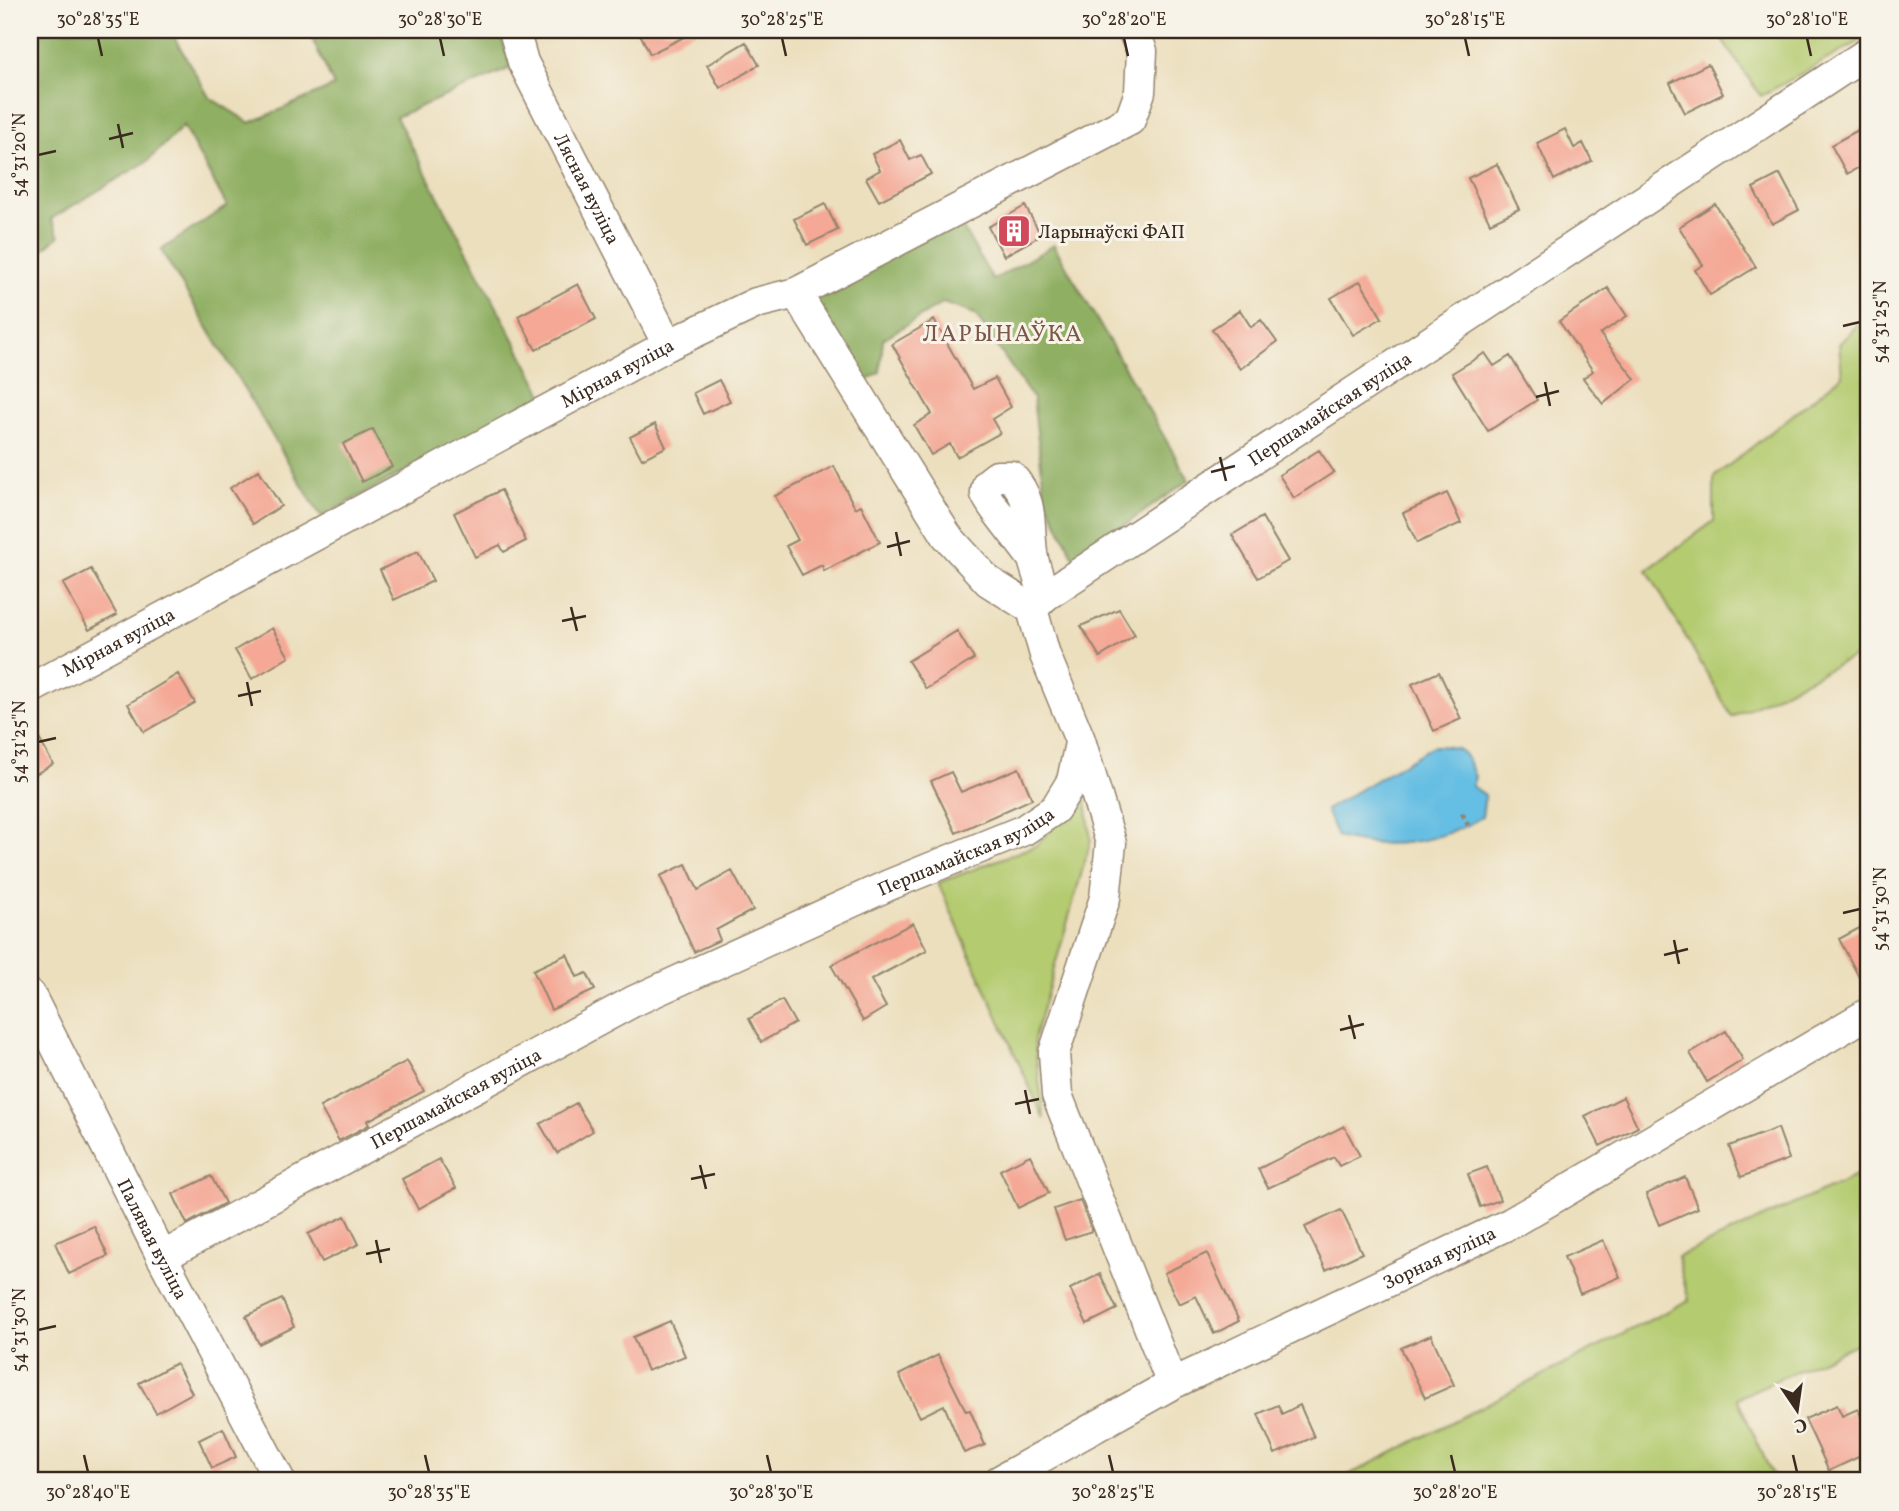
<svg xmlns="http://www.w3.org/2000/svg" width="1899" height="1511" viewBox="0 0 1899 1511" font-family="Vollkorn,serif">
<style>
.green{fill:#b4cb70;stroke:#787a47;stroke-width:2}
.forest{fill:#8faf62;stroke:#656c40;stroke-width:2}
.water{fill:#65bee3;stroke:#507480;stroke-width:2}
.building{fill:#f4a895}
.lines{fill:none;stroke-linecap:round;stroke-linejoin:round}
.minor-casing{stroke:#94846e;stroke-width:33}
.path{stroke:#94846e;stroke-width:4.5;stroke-dasharray:5 5;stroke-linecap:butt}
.minor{stroke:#fff;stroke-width:30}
.ticks{fill:none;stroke:#3b2a1e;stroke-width:2.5}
.labels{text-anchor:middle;stroke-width:6;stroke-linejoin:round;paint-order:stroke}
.street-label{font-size:19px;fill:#3b2a1e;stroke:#f7f3e8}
.poi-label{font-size:19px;fill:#3b2a1e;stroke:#f7f3e8;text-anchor:start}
.quarter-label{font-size:23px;letter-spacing:2px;fill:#7c5648;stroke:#f7f3e8}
.neatline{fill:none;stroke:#3b2a1e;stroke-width:2.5}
.ticks-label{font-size:18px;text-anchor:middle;fill:#3b2a1e}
</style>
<rect width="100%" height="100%" fill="#f7f3e8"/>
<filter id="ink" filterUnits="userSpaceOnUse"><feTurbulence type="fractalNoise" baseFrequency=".0143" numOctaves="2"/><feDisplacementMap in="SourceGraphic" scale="14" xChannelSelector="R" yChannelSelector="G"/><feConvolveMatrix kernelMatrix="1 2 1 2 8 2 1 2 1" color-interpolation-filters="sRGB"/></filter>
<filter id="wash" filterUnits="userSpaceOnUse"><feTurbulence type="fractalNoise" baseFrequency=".00686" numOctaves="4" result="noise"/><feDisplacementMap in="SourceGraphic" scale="28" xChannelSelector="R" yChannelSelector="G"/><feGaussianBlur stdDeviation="1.57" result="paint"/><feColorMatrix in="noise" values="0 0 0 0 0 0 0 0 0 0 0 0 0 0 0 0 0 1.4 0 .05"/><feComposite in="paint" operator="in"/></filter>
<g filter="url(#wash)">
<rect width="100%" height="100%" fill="#ecdfbe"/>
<path class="green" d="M1715,30H1869V36L1761,96Z
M1869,313V649L1732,717L1647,570L1714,521V477L1842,376L1839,344Z
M1083,777L1091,840L1034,1039L1044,1119L938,883L1037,845L1071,807Z
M1869,1170V1338L1737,1398L1775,1481H1331L1345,1477L1689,1300L1677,1257Z"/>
<path class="forest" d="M30,30H170L209,97L250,123L334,86L308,30H499L511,68L396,117L544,396L321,517L161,250L227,206L183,126L149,160L51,219L59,236L30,261Z
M959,221L993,280L1054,245L1189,480L1075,560L1045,497L1033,399L975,314L943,303L883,339L880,372L861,384L810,296Z"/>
<path class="water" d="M1433,746C1464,746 1464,750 1475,777L1472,786L1485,795L1482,817C1439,843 1386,851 1337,837L1326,810Z"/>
<g id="blocks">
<path class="building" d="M638,30H698L650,54Z
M746,42L759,65L720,88L707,65Z
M1708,64L1723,94L1685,113L1670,83Z
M1869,124V162L1847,174L1831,145Z
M1565,129L1574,148L1583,143L1592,161L1554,180L1537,143Z
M900,140L910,160L921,155L931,174L879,201L866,178L880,170L872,154Z
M1497,164L1519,209L1490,223L1468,178Z
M1780,174L1799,210L1772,224L1753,188Z
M825,204L838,230L807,245L794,219Z
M1715,204L1756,267L1710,295L1695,270L1703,265L1679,227Z
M1025,206L1041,235L1004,256L988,227Z
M1360,281L1382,318L1353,335L1331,298Z
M578,284L596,319L536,350L518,316Z
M1608,288L1627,316L1600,334L1635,379L1603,404L1583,378L1593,371L1559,321Z
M1240,310L1251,327L1261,320L1277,342L1240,369L1212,329Z
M934,320L973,389L995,378L1011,407L992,419L1000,433L957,457L950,444L931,455L914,425L932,414L892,344Z
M1485,353L1494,366L1510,356L1537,400L1488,431L1452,373Z
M719,380L730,401L703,414L693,393Z
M655,424L666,447L642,459L630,437Z
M373,429L392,467L362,482L343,444Z
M1319,450L1334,472L1294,498L1279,475Z
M834,466L855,508L861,505L880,542L824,571L822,565L802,575L786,546L798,540L775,496Z
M259,470L281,506L253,524L230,488Z
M501,490L526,541L504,552L500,545L475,557L454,513Z
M1447,493L1461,523L1417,543L1403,513Z
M1262,517L1288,561L1258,578L1232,535Z
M418,551L433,581L394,600L380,570Z
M91,569L117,615L89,630L63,584Z
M1119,609L1135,635L1100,657L1081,626Z
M272,628L289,657L252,679L235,650Z
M957,631L974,659L926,689L908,661Z
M1439,672L1461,719L1434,731L1412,684Z
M178,674L195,703L144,732L128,704Z
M30,722L53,764L30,777Z
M1019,768L1032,799L956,833L931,781L951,772L961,792Z
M686,864L698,890L732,871L753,910L716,930L720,940L694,952L660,876Z
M913,923L927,950L871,980L886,1007L863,1021L831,965Z
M1869,923V996L1839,939Z
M567,954L577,977L587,973L595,990L551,1010L533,970Z
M782,1000L795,1023L761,1042L749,1019Z
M1726,1031L1743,1060L1707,1082L1690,1053Z
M407,1061L424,1091L367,1121L369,1125L339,1141L320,1107Z
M1623,1097L1638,1127L1600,1146L1585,1116Z
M576,1103L593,1131L557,1153L540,1124Z
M1344,1126L1360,1156L1339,1166L1334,1157L1268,1188L1258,1169Z
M1778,1128L1789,1159L1741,1177L1729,1146Z
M1030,1155L1049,1193L1018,1208L1000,1170Z
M439,1159L456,1188L418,1209L402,1179Z
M1487,1167L1500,1200L1480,1207L1468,1174Z
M211,1176L225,1203L187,1224L173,1194Z
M1685,1177L1698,1208L1659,1225L1646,1194Z
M1080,1200L1092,1231L1065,1240L1054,1209Z
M1341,1210L1362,1253L1326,1270L1305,1227Z
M345,1216L359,1244L322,1262L308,1234Z
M94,1226L108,1256L69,1274L55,1243Z
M1603,1240L1620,1277L1580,1294L1564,1257Z
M1207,1253L1239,1321L1214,1334L1196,1296L1179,1304L1164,1273Z
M1100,1274L1117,1309L1087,1324L1070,1289Z
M282,1299L294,1327L259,1344L246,1316Z
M670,1321L685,1356L647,1371L633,1337Z
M1431,1335L1454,1385L1425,1398L1401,1348Z
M938,1355L966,1411L970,1410L985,1445L964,1453L944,1405L920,1417L899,1375Z
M176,1363L192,1393L156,1413L139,1383Z
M1278,1405L1282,1414L1300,1405L1314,1437L1275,1454L1258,1414Z
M1837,1405L1842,1416L1858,1409L1869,1433V1452L1829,1471L1805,1419Z
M223,1428L236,1457L212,1468L199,1440Z"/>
</g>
</g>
<g filter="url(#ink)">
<use href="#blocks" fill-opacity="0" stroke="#94846e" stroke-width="2"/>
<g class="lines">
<g class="minor-casing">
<g id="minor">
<path id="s1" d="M514,30L523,62L668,345"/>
<path d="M796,293L947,536L988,581L1032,609"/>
<path d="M1033,559C1026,548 987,501 986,494C985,491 987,487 988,483L997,476H1011C1036,503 1027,526 1033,559C1036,571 1041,584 1045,596"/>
<path id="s2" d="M30,689L668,345L756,303L796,293L1130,120L1140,92L1142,51L1133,30"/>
<path id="s3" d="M30,995L162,1257L280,1481"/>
<path id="s4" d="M162,1257L634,1001L889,885L1024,830L1055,809L1072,781L1080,743"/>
<path id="s5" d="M1172,1384L1057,1095L1054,1053L1105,898L1111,843L1080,740L1045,655L1032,609L1045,596L1869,52"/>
<path id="s6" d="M999,1481L1172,1384L1511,1223L1869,1013"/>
</g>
</g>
<path class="path" d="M1462,813L1468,825"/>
<use href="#minor" class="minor"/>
</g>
</g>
<path class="ticks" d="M98,38L102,56M440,38L444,56M782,38L786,56M1124,38L1128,56M1465,38L1469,56M1807,38L1811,56M118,124L123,148M109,139L133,133M38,155L56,151M1843,326L1860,322M1545,382L1550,406M1536,397L1559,391M1220,457L1226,481M1211,472L1235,466M896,532L901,556M887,547L910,541M571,607L577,631M562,621L586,616M247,682L252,706M238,696L261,691M38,742L56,738M1843,913L1860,909M1674,940L1679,964M1664,955L1688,949M1349,1015L1355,1039M1340,1030L1364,1024M1025,1090L1030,1114M1015,1104L1039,1099M700,1165L706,1189M691,1179L715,1174M376,1240L381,1263M366,1254L390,1249M38,1330L56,1326M84,1455L88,1472M425,1455L429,1472M767,1455L771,1472M1109,1455L1113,1472M1451,1455L1455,1472M1793,1455L1797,1472"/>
<defs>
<g id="building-square" transform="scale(1.75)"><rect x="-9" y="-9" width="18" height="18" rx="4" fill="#d1495b" stroke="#f7f3e8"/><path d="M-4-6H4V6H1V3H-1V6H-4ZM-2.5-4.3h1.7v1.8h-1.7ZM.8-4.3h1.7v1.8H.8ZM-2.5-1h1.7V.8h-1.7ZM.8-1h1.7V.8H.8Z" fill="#fff"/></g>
</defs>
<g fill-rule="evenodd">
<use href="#building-square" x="1014" y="231"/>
</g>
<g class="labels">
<g class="street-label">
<text dy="7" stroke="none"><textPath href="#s1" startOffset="175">Лясная вуліца</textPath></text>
<text dy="7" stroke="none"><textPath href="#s2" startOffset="667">Мірная вуліца</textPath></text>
<text dy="7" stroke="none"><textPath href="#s5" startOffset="1178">Першамайская вуліца</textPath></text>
<text dy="7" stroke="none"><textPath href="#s2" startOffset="100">Мірная вуліца</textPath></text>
<text dy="7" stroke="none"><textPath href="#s4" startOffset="901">Першамайская вуліца</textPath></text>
<text dy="7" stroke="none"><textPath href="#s4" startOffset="334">Першамайская вуліца</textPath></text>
<text dy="7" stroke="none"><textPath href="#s3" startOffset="273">Палявая вуліца</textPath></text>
<text dy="7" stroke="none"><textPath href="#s6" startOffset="494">Зорная вуліца</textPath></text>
</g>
<g class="poi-label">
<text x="1038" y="238">Ларынаўскі ФАП</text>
</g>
<g class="quarter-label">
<text x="1003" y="341">ЛАРЫНАЎКА</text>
</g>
</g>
<rect width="1899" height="1511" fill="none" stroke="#f7f3e8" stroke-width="77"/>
<g transform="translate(1797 1410) rotate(167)" stroke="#f7f3e8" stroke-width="5" paint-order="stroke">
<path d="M0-5L12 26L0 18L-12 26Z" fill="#3b2a1e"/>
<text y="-10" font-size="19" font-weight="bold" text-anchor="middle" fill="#3b2a1e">С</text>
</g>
<rect x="38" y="38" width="1822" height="1434" class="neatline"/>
<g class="ticks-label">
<text x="98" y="25">30°28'35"E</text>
<text x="440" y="25">30°28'30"E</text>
<text x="782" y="25">30°28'25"E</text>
<text x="1124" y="25">30°28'20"E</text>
<text x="1465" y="25">30°28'15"E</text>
<text x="1807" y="25">30°28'10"E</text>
<text transform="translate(19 155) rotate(-90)" y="6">54°31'20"N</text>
<text transform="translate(1880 322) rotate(-90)" y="6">54°31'25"N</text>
<text transform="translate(19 742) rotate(-90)" y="6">54°31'25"N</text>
<text transform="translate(1880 909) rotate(-90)" y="6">54°31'30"N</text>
<text transform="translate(19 1330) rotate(-90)" y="6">54°31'30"N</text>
<text x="88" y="1498">30°28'40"E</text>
<text x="429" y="1498">30°28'35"E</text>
<text x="771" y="1498">30°28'30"E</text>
<text x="1113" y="1498">30°28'25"E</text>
<text x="1455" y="1498">30°28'20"E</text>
<text x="1797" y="1498">30°28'15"E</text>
</g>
</svg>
